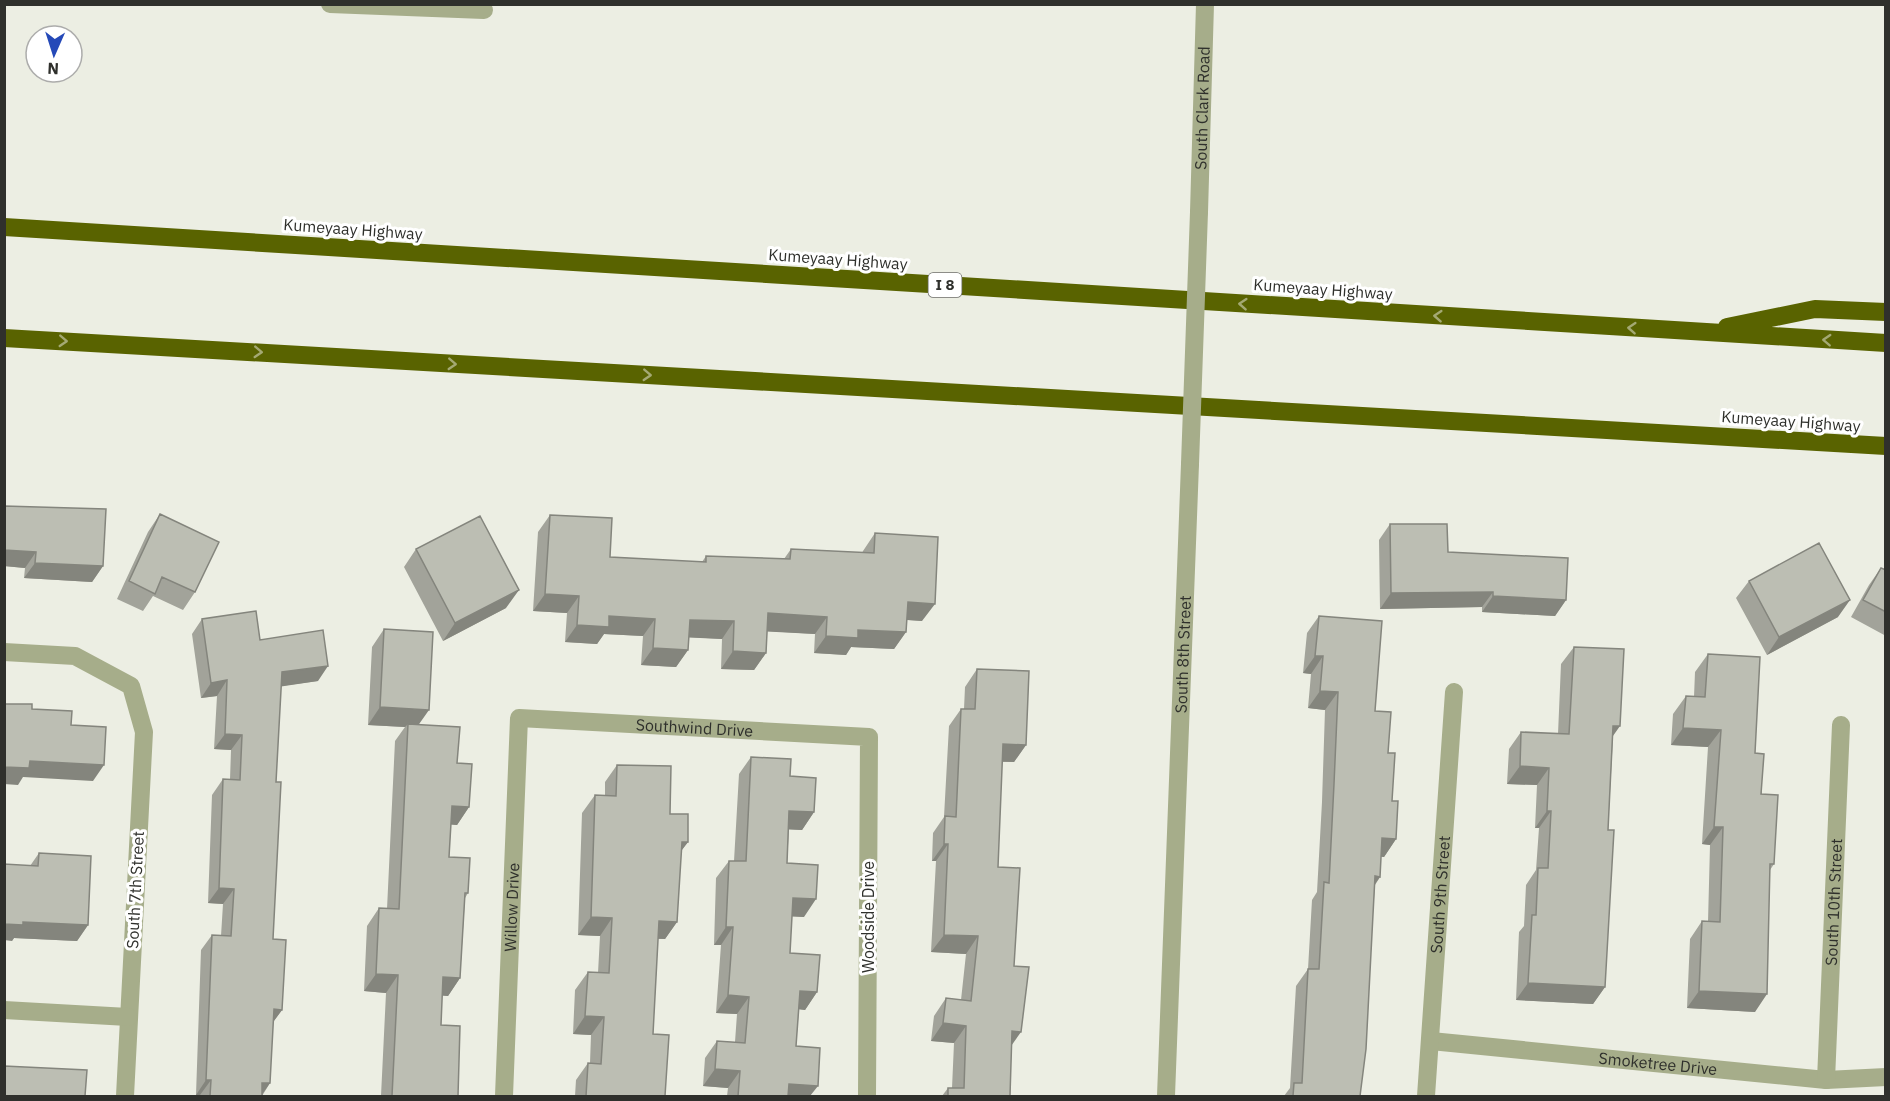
<svg xmlns="http://www.w3.org/2000/svg" width="1890" height="1101" viewBox="0 0 1890 1101" font-family="'IBM Plex Sans',sans-serif">
<style>
.lines{fill:none;stroke-linecap:round;stroke-linejoin:round}
.minor{stroke:#a6ad8a;stroke-width:18}
.highway{stroke:#596300;stroke-width:18}
.minor-bridge{stroke:#a6ad8a;stroke-width:18}
.wall{fill:#a2a39a}
.shaded-wall{fill:#84857d}
.building{fill:#bcbeb3;stroke:#84857d;stroke-width:1.5}
.oneway{stroke:#a4a973}
.labels{text-anchor:middle;stroke-width:6;stroke-linejoin:round;paint-order:stroke}
.shield{fill:#fff;stroke:#6d6e6b;stroke-width:1.5}
.shield-label{font-size:15px;font-weight:bold;fill:#2f302c}
.street-label{font-size:16px;fill:#2f302c;stroke:#fff}
</style>
<rect width="100%" height="100%" fill="#eceee3"/>
<g class="lines">
<g class="minor">
<path d="M330,4L484,10"/>
<path id="s1" d="M1199,212L1205,4"/>
<path d="M4,652L75,656L131,686L144,732L125,1096"/>
<path d="M4,1010L128,1017"/>
<path id="s2" d="M1431,1041L1826,1080L1886,1077"/>
<path id="s3" d="M1826,1080L1841,725"/>
<path id="s4" d="M504,1096L519,718L869,737L867,1096"/>
<path id="s5" d="M1166,1096L1190,464"/>
<path id="s6" d="M1426,1096L1454,692"/>
</g>
<path class="highway" d="M4,227L1886,343
M1727,327L1815,309L1886,312
M4,338L1886,446"/>
<path class="minor-bridge" d="M1190,464L1199,212"/>
</g>
<path class="wall" d="M4,506L103,566L92,582L24,578L25,568L4,566Z
M160,514L195,592L183,610L153,596L143,611L117,599L148,532Z
M550,515L610,557L702,562L706,556L784,559L791,549L862,553L863,551L875,533L922,621L907,620L906,632L894,649L851,647L846,655L814,653L815,634L767,631L766,653L754,670L721,669L722,639L689,637L688,650L676,667L641,665L643,636L604,634L597,644L565,642L567,613L533,611L538,532Z
M1390,524L1448,552L1566,600L1555,616L1482,612V607L1380,609L1379,540Z
M416,549L506,608L443,641L404,567Z
M1881,568L1886,570V636L1851,617L1869,585Z
M1749,581L1838,617L1767,655L1736,598Z
M1319,616L1375,711L1388,753L1392,801L1396,839L1384,857L1381,856L1380,877L1375,885L1360,1096H1284L1290,1088L1296,986L1308,969L1312,900L1317,892L1322,802L1325,710L1308,708L1311,674L1303,673L1307,633Z
M202,619L260,640L318,681L281,686L276,782L273,939L282,1010L273,1022L270,1083L262,1096H200V1095H196L201,950L212,935L221,936L223,904L208,903L212,795L223,779L230,780L231,750L214,749L217,696L201,698L192,634Z
M384,629L419,724L457,763L469,807L457,825L451,824L449,857L468,893L465,898L460,978L448,996L442,995L441,1025L458,1096H381L386,993L364,991L367,926L379,908L387,909L395,741L405,727L368,725L372,647Z
M1574,647L1613,737L1608,830L1605,987L1593,1004L1516,1000L1519,932L1524,926L1526,885L1536,870L1539,828H1535L1537,785L1507,784L1509,749L1521,732L1558,734L1561,664Z
M1708,654L1755,753L1774,864L1770,870L1755,1012L1687,1008L1690,939L1702,921L1708,922L1710,845L1702,844L1708,747L1671,745L1673,714L1686,696L1694,697L1695,672Z
M977,669L1026,745L1014,762H1002L998,867L1014,966L1010,1096H942L948,1088H952L954,1043L931,1041L934,1016L946,998L961,1000L966,954L931,952L936,861H932L933,833L944,817L949,726L961,709H964L965,687Z
M751,757L790,776L814,812L802,830L789,829L787,863L804,917L792,916L790,953L817,992L805,1010L799,1009L796,1046L810,1096H727L728,1088L703,1086L705,1058L717,1041L735,1042L737,1014L716,1013L721,945H714L716,878L729,861H734L739,774Z
M617,765L670,814L688,842L681,851L677,922L665,939H658L653,1034L665,1096H575L576,1080L588,1063H590L591,1035L573,1034L575,990L588,972L598,973L600,936L578,935L582,813L595,795H605V782Z
M39,853L88,925L77,941L14,938L12,941L30,866Z"/>
<path class="shaded-wall" d="M4,550L36,552L25,568L4,566Z
M35,563L103,566L92,582L24,578Z
M519,590L506,608L443,641L455,623Z
M1493,592L1482,607L1380,609L1391,593Z
M545,594L579,596L567,613L533,611Z
M1493,596L1566,600L1555,616L1482,612Z
M1850,600L1838,617L1767,655L1779,637Z
M908,602L935,604L922,621L895,619Z
M768,613L827,617L815,634L756,631Z
M609,616L655,619L643,636L604,634L597,644L565,642L577,625Z
M690,620L734,621L722,639L678,637Z
M858,630L906,632L894,649L851,647L846,655L814,653L826,636Z
M653,648L688,650L676,667L641,665Z
M733,651L766,653L754,670L721,669Z
M1315,656H1323L1311,674L1303,673Z
M328,666L318,681L271,688L282,672Z
M227,680L217,696L201,698L211,683Z
M1320,691L1338,692L1325,710L1308,708Z
M380,707L429,710L417,727L408,724L405,727L368,725Z
M1613,726H1620L1608,743Z
M1683,728L1721,730L1708,747L1671,745Z
M225,734L242,735L231,750L214,749Z
M1003,744L1026,745L1014,762L990,761Z
M30,761L104,765L93,781L23,777L18,785L4,784V767Z
M1520,766L1549,768L1537,785L1507,784Z
M452,806L469,807L457,825L440,824Z
M789,811L814,812L802,830L777,829Z
M1547,811H1551L1539,828H1535Z
M1714,827H1723L1710,845L1702,844Z
M1382,838L1396,839L1384,857L1370,856Z
M682,842H688L675,859Z
M944,844H948L936,861H932Z
M1375,876L1380,877L1368,894Z
M219,888L234,889L223,904L208,903Z
M793,898L816,899L804,917L780,916Z
M591,917L612,918L600,936L578,935Z
M659,921L677,922L665,939L646,938Z
M23,922L88,925L77,941L14,938L12,941L4,940V924Z
M726,927H733L721,945H714Z
M944,935L978,936L966,954L931,952Z
M376,974L398,975L386,993L364,991Z
M443,977L460,978L448,996L431,995Z
M1528,983L1605,987L1593,1004L1516,1000Z
M800,991L817,992L805,1010L788,1008Z
M1699,991L1767,994L1755,1012L1687,1008Z
M728,995L749,997L737,1014L716,1013Z
M274,1009L282,1010L271,1025Z
M585,1016L604,1017L591,1035L573,1034Z
M943,1023L966,1026L954,1043L931,1041Z
M1012,1031L1021,1032L1009,1049Z
M715,1069L740,1071L728,1088L703,1086Z
M206,1080H211L200,1095H196Z
M262,1083H270L261,1096Z
M789,1084L818,1086L810,1096H780Z"/>
<path class="building" d="M4,506L106,509L103,566L35,563L36,552L4,550Z
M160,514L219,542L195,592L162,577L155,594L129,581Z
M550,515L612,518L610,557L706,562V556L790,559L791,549L874,553L875,533L938,537L935,604L908,602L906,632L858,630V638L826,636L827,617L768,613L766,653L733,651L734,621L690,620L688,650L653,648L655,619L609,616V627L577,625L579,596L545,594Z
M480,516L519,590L455,623L416,549Z
M1390,524H1447L1448,552L1568,558L1566,600L1493,596V592L1391,593Z
M1819,543L1850,600L1779,637L1749,581Z
M1881,568L1886,570V612L1863,600Z
M256,611L260,640L323,630L328,666L282,672L276,782H281L273,939L286,940L282,1010L274,1009L270,1083H262V1096H210L211,1080H206L212,935L231,936L234,889L219,888L223,779L240,780L242,735L225,734L227,680L211,683L202,619Z
M1319,616L1382,621L1375,711L1391,712L1388,753H1395L1392,801H1398L1396,839L1382,838L1380,877L1375,876L1366,1049L1360,1096H1293L1294,1083H1302L1308,969H1319L1324,882L1329,883L1334,784L1338,692L1320,691L1323,656H1315Z
M384,629L433,632L429,710L380,707Z
M1574,647L1624,649L1620,726H1613L1608,830H1614L1605,987L1528,983L1532,915H1536L1538,868H1548L1551,811H1547L1549,768L1520,766L1521,732L1569,734Z
M1708,654L1760,657L1755,753L1764,754L1761,794L1778,795L1774,864H1770L1767,994L1699,991L1702,921L1720,922L1723,827H1714L1721,730L1683,728L1686,696L1705,697Z
M977,669L1029,671L1026,745L1003,744L998,867L1020,868L1014,966L1029,967L1021,1032L1012,1031L1010,1096H948V1088H964L966,1026L943,1023L946,998L971,1001L978,936L944,935L948,844H944L945,816L956,817L961,709H975Z
M4,704H32V709L72,711L71,725L106,727L104,765L30,761L29,768L4,767Z
M408,724L460,727L457,763L472,764L469,807L452,806L449,857L470,858L468,893H465L460,978L443,977L441,1025L460,1026L458,1096H392L398,975L376,974L379,908L399,909Z
M751,757L791,759L790,776L816,778L814,812L789,811L787,863L818,865L816,899L793,898L790,953L820,955L817,992L800,991L796,1046L820,1048L818,1086L789,1084L788,1096H738L740,1071L715,1069L717,1041L745,1043L749,997L728,995L733,927H726L729,861H746Z
M617,765L671,766L670,814H688V842H682L677,922L659,921L653,1034L669,1035L665,1096H586L588,1063L601,1064L604,1017L585,1016L588,972L609,973L612,918L591,917L595,795L616,796Z
M39,853L91,856L88,925L23,922V925L4,924V864L38,866Z
M4,1066L87,1070L85,1096H4Z"/>
<defs><path id="oneway-chevron" d="M-2-3.5L2.5 0L-2 3.5" fill="none" stroke-width="1.6" stroke-linecap="round" stroke-linejoin="round" transform="scale(1.5)"/></defs>
<g class="oneway">
<use href="#oneway-chevron" transform="translate(1243 304) rotate(-176)"/>
<use href="#oneway-chevron" transform="translate(1438 316) rotate(-176)"/>
<use href="#oneway-chevron" transform="translate(1632 328) rotate(-176)"/>
<use href="#oneway-chevron" transform="translate(1827 340) rotate(-177)"/>
<use href="#oneway-chevron" transform="translate(63 341) rotate(3)"/>
<use href="#oneway-chevron" transform="translate(258 352) rotate(3)"/>
<use href="#oneway-chevron" transform="translate(452 364) rotate(3)"/>
<use href="#oneway-chevron" transform="translate(647 375) rotate(3)"/>
</g>
<g class="labels">
<rect class="shield" x="928.5" y="273" width="33" height="24" rx="4.5"/>
<g class="shield-label">
<text x="945" y="290">I 8</text>
</g>
<g class="street-label">
<text dy="6" stroke="none"><textPath href="#s1" startOffset="104">South Clark Road</textPath></text>
<text transform="translate(353 229) rotate(4)" y="6">Kumeyaay Highway</text>
<text transform="translate(838 259) rotate(4)" y="6">Kumeyaay Highway</text>
<text transform="translate(1323 289) rotate(4)" y="6">Kumeyaay Highway</text>
<text transform="translate(1791 421) rotate(4)" y="6">Kumeyaay Highway</text>
<text dy="6" stroke="none"><textPath href="#s5" startOffset="442">South 8th Street</textPath></text>
<text dy="6" stroke="none"><textPath href="#s4" startOffset="554">Southwind Drive</textPath></text>
<text transform="translate(135 890) rotate(-87)" y="6">South 7th Street</text>
<text dy="6" stroke="none"><textPath href="#s6" startOffset="202">South 9th Street</textPath></text>
<text dy="6" stroke="none"><textPath href="#s3" startOffset="178">South 10th Street</textPath></text>
<text dy="6" stroke="none"><textPath href="#s4" startOffset="189">Willow Drive</textPath></text>
<text transform="translate(868 917) rotate(-90)" y="6">Woodside Drive</text>
<text dy="6" stroke="none"><textPath href="#s2" startOffset="228">Smoketree Drive</textPath></text>
</g>
</g>
<rect width="1890" height="1101" fill="none" stroke="#2f302c" stroke-width="12"/>
<g transform="translate(54 54) rotate(183)"><circle r="28" fill="#ffffff" stroke="#acacab" stroke-width="1.5"/>
<path d="M0-4.5L10 22L0 15L-10 22Z" fill="#2549b8"/>
<text y="-9" font-size="16" font-weight="bold" text-anchor="middle" fill="#2f302c">N</text>
</g>
</svg>
